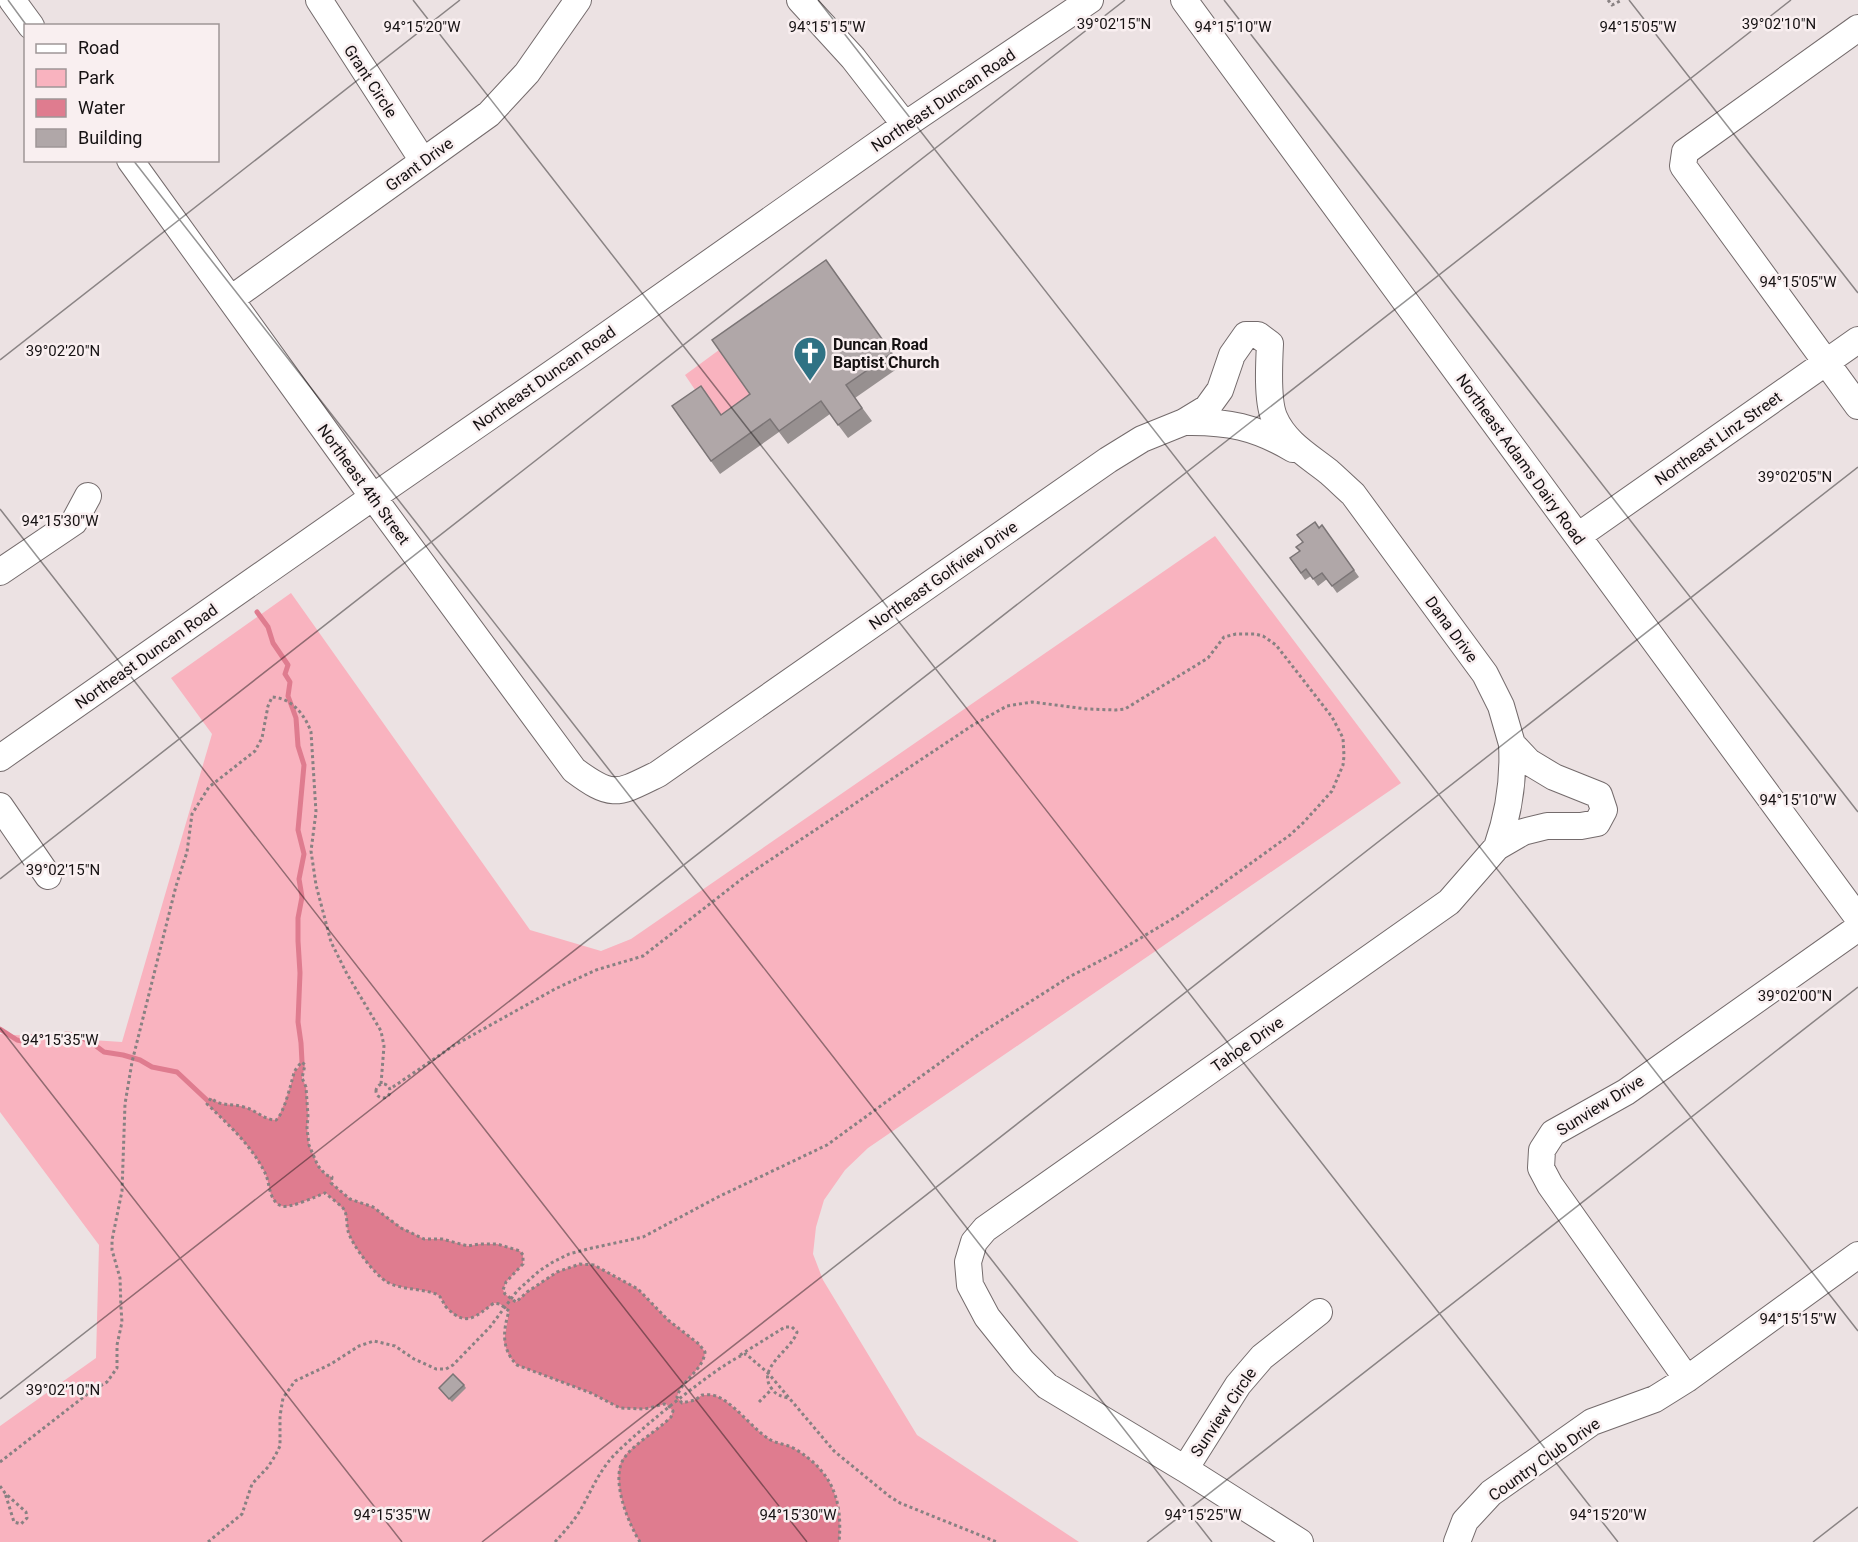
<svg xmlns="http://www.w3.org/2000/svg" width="1858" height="1542" viewBox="0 0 1858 1542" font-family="Roboto,sans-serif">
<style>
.green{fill:#f9b3bf}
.water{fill:#df7c8f}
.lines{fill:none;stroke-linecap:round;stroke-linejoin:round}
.stream{stroke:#df7c8f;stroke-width:5}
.minor-casing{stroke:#746b6c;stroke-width:28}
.path{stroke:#888182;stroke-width:3;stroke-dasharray:3 3;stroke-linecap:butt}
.minor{stroke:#fff;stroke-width:26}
.wall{fill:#979090}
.building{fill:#b0a7a8;stroke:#7b7576;stroke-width:1.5}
.ticks{fill:none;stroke:#151112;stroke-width:1.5;stroke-opacity:0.45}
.labels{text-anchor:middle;stroke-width:5;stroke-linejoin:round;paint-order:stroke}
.street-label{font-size:16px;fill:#151112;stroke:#f9eff0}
.poi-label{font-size:16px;font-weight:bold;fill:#151112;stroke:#f9eff0;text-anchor:start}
.ticks-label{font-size:15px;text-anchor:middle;fill:#151112;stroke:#f9eff0;stroke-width:5;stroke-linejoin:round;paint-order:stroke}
</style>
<rect width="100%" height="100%" fill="#ece2e3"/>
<path class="green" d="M719,350L759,408L730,428L704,403L685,375Z
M1215,536L1401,783L868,1148L845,1170L824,1200L816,1227L813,1254L823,1280L917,1435L1079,1542H0V1426L96,1358L99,1245L0,1112V1034L122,1042L212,734L171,678L291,593L530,930L601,951L631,939Z"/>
<path class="water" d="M300,1062L305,1065L302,1078L306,1087L308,1116L307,1128L309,1145L318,1166L326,1175L332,1177L331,1183L350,1199L373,1207L402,1228L424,1239H442L468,1246L480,1244H497L520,1251L523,1255V1264L506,1282L503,1290L505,1294L516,1302L527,1292L557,1272L580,1264L594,1265L638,1289L668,1320L699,1344L705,1352C703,1371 682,1379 677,1397L682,1403L695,1400L702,1395C706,1395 711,1394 716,1396C733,1402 753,1429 769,1439C777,1444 787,1444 795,1449C832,1471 843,1500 839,1542H640C628,1523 609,1477 624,1457C634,1444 658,1430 671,1417L673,1411L666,1404L645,1409L620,1408L591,1393L517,1365L509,1356L504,1342L509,1311L500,1304L494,1303C476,1316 467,1328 447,1308C442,1303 443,1297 436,1294C421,1288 402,1290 387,1282C375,1275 351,1244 348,1231C346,1224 348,1215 343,1209C338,1203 331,1198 326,1193C316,1196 289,1209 282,1206C269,1202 270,1185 266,1175C253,1147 229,1125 207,1104L211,1098C221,1107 231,1103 244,1107C256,1110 264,1120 276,1120C281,1116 294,1078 294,1072L299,1067Z"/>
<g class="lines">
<path class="stream" d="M257,612L268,627L273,643L288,665L285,674L290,682L288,696L296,718L298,746L304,765L298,830L304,854L299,879L302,897L298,918V941L300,973L298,1022L301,1043L302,1062
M0,1029L17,1040L22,1041L36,1035L53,1037L67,1034L76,1035L92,1043L104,1052L123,1055L140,1060L152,1067L177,1072L209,1102"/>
<g class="minor-casing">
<path id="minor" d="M12,0L31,26
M319,0L423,161
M800,0L853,58L905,125
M1184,0L1858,918
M1685,152L1683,166L1858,406
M1685,152L1858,28
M130,160L373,497L574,770C613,799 617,794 658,774L1108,460L1142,439L1184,422L1207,408L1220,390L1232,355L1246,335H1258L1270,344C1269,363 1267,400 1274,417C1285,443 1309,456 1329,472C1337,479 1345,487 1353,494L1485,674L1501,706L1512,744L1529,762L1554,777L1599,795L1604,810L1597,823L1581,826H1547L1523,832L1497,847L1449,902L985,1229L974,1242L968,1262L970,1285L987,1317L1023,1362L1047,1386L1185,1469L1300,1542
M231,299L489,114L527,73L578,0
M1184,422C1227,421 1256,427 1293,449
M1578,536L1858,340
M0,572L74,522L88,496
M0,758L373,497L580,354L905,125L1090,0
M0,806L48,876
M1497,847C1509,813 1514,780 1512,744
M1687,1379L1550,1185L1541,1168L1542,1150L1553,1133L1626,1092L1858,928
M1185,1469L1238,1385L1262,1357L1319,1312
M1457,1542L1465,1521L1491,1493L1592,1422L1655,1399L1687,1379L1858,1255"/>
</g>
<path class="path" d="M1608,0L1612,5L1622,0
M376 1091a7 7 0 1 1 14 0a7 7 0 1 1-14 0Z
M740,1355L785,1327H792L797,1332C792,1350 755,1368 772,1389C776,1395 781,1396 788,1398
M759,1402L772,1389
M0,1462L90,1392L107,1382L117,1368V1345L122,1322L121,1308L120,1278L112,1250V1240L122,1191L125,1104L132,1062L176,886L187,852L192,814L209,787L255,751L262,738L268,706L272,697C292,698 305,715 311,732L316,812L311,851L316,885L331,942L347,974L381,1031L384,1046L381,1084
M0,1486L5,1493L26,1512L27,1518L21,1524L14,1522L5,1493
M208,1542L242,1514L252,1484L268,1467L275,1456L280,1446V1416L283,1398L295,1381L331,1364L359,1346L374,1341L395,1346L414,1359L436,1369H446L453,1365L490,1327L517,1291L539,1271L553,1262L569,1254L592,1248L643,1237L718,1197L827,1145L978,1035L1069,977L1119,951L1179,915L1290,835L1304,822L1332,791L1343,765L1344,756L1343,738L1332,717L1276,645L1263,636L1255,634H1236L1224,637L1208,658L1125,709L1116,710L1087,709L1032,702L1007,706L973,725L743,878L643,956L596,970L555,989L453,1046L390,1089
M555,1542C564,1532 574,1521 581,1509C590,1493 597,1476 609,1461C623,1442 726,1358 746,1354L768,1373L834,1451L889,1496L900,1503L997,1542
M640,1542C628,1523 609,1477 625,1457C634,1444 658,1430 671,1417L673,1411L668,1405L664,1404L645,1409L620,1408L591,1393L517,1365C501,1349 503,1331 509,1311L500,1304L494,1303C476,1316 467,1328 447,1308C442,1303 443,1297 436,1294C420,1288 401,1290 387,1282C375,1275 351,1244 348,1231C346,1223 348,1215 343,1208C338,1203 331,1198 325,1193C317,1196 289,1209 282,1206C269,1202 270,1185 266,1175C253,1147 229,1125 207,1104L211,1098C221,1107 231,1103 244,1107C256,1110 264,1120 276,1120C284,1114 291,1083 294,1073C295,1069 300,1064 302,1062L305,1065L302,1078L306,1087L308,1116L307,1128L309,1145L318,1166L326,1175L332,1177L331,1183L350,1199L373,1207L401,1228L424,1239H442L468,1246L480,1244H497L520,1251L523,1255V1264L506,1282L503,1290L505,1294L516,1302L527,1292L557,1272L580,1264L594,1265L638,1289L668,1320L699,1344L705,1352C703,1371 682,1379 677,1397L682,1403L695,1400L702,1395C706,1395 711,1394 716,1396C733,1402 753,1429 769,1439C777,1444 787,1444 795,1449C832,1471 843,1500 839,1542"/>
<use href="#minor" class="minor"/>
</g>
<path class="wall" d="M826,260L901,366L855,398L872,421L848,438L830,414L788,444L779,432L720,474L672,406L721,415L750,394Z
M1322,525L1359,577L1337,593L1327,579L1318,586L1311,576L1305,580L1290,558L1300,551L1302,542Z
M464,1385L466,1388L452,1402L439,1388Z"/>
<path class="building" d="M826,260L892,353L846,385L862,408L838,425L821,401L779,431L770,419L711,461L672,406L701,386L721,415L750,394L712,340Z
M1315,522L1319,528L1322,525L1354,570L1332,586L1322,573L1313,579L1306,569L1301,573L1290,558L1300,551L1296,547L1303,542L1297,535Z
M453,1374L464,1385L449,1399L439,1388Z"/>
<path class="ticks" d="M8,0L27,26M413,0L1618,1542M818,0L1858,1331M1224,0L1858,812M1629,0L1858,293M133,160L1212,1542M0,360L460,0M0,509L807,1542M0,879L1125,0M0,1028L402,1542M0,1399L1791,0M482,1542L1858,467M1147,1542L1858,987M1813,1542L1858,1507"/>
<defs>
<g id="church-pin" transform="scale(1.725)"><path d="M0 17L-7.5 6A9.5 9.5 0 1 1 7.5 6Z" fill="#2f7284" stroke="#f9eff0"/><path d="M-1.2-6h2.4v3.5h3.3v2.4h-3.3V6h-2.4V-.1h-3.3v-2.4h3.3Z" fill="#fff"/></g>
</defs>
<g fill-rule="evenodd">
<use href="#church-pin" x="810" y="353"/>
</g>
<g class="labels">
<g class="street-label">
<text transform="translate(371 81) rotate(57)" y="6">Grant Circle</text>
<text transform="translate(943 100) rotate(-34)" y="6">Northeast Duncan Road</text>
<text transform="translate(419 164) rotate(-36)" y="6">Grant Drive</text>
<text transform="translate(544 378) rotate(-35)" y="6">Northeast Duncan Road</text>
<text transform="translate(1718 438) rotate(-35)" y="6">Northeast Linz Street</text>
<text transform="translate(1521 459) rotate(54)" y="6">Northeast Adams Dairy Road</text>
<text transform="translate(364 484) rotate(54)" y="6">Northeast 4th Street</text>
<text transform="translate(943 575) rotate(-35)" y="6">Northeast Golfview Drive</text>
<text transform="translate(1452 629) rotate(54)" y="6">Dana Drive</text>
<text transform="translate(146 656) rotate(-35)" y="6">Northeast Duncan Road</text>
<text transform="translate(1247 1044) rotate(-35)" y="6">Tahoe Drive</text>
<text transform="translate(1600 1105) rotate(-32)" y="6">Sunview Drive</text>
<text transform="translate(1223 1412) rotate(-56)" y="6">Sunview Circle</text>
<text transform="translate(1544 1459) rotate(-35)" y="6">Country Club Drive</text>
</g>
<g class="poi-label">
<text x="833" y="350">Duncan Road<tspan x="833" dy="18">Baptist Church</tspan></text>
</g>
</g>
<g class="ticks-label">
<text x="1114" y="29">39°02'15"N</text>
<text x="1779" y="29">39°02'10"N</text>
<text x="1233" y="32">94°15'10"W</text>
<text x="1638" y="32">94°15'05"W</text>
<text x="422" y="32">94°15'20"W</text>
<text x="827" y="32">94°15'15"W</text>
<text x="1798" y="287">94°15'05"W</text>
<text x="63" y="356">39°02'20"N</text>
<text x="1795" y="482">39°02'05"N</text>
<text x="60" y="526">94°15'30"W</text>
<text x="1798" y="805">94°15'10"W</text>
<text x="63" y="875">39°02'15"N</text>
<text x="1795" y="1001">39°02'00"N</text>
<text x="60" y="1045">94°15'35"W</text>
<text x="1798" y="1324">94°15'15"W</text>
<text x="63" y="1395">39°02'10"N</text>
<text x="392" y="1520">94°15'35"W</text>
<text x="798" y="1520">94°15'30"W</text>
<text x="1203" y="1520">94°15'25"W</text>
<text x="1608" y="1520">94°15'20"W</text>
</g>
<rect x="24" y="24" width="195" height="138" fill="#f9eff0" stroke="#9e9697" stroke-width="1.5"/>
<rect x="36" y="44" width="30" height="9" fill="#ffffff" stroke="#9e9697" stroke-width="1.5"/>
<text x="78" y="54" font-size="18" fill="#151112">Road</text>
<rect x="36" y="69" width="30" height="18" fill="#f9b3bf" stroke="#9e9697" stroke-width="1.5"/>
<text x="78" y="84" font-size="18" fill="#151112">Park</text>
<rect x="36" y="99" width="30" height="18" fill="#df7c8f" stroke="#9e9697" stroke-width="1.5"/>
<text x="78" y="114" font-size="18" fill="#151112">Water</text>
<rect x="36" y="129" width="30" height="18" fill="#b0a7a8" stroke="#9e9697" stroke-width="1.5"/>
<text x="78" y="144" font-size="18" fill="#151112">Building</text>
</svg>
